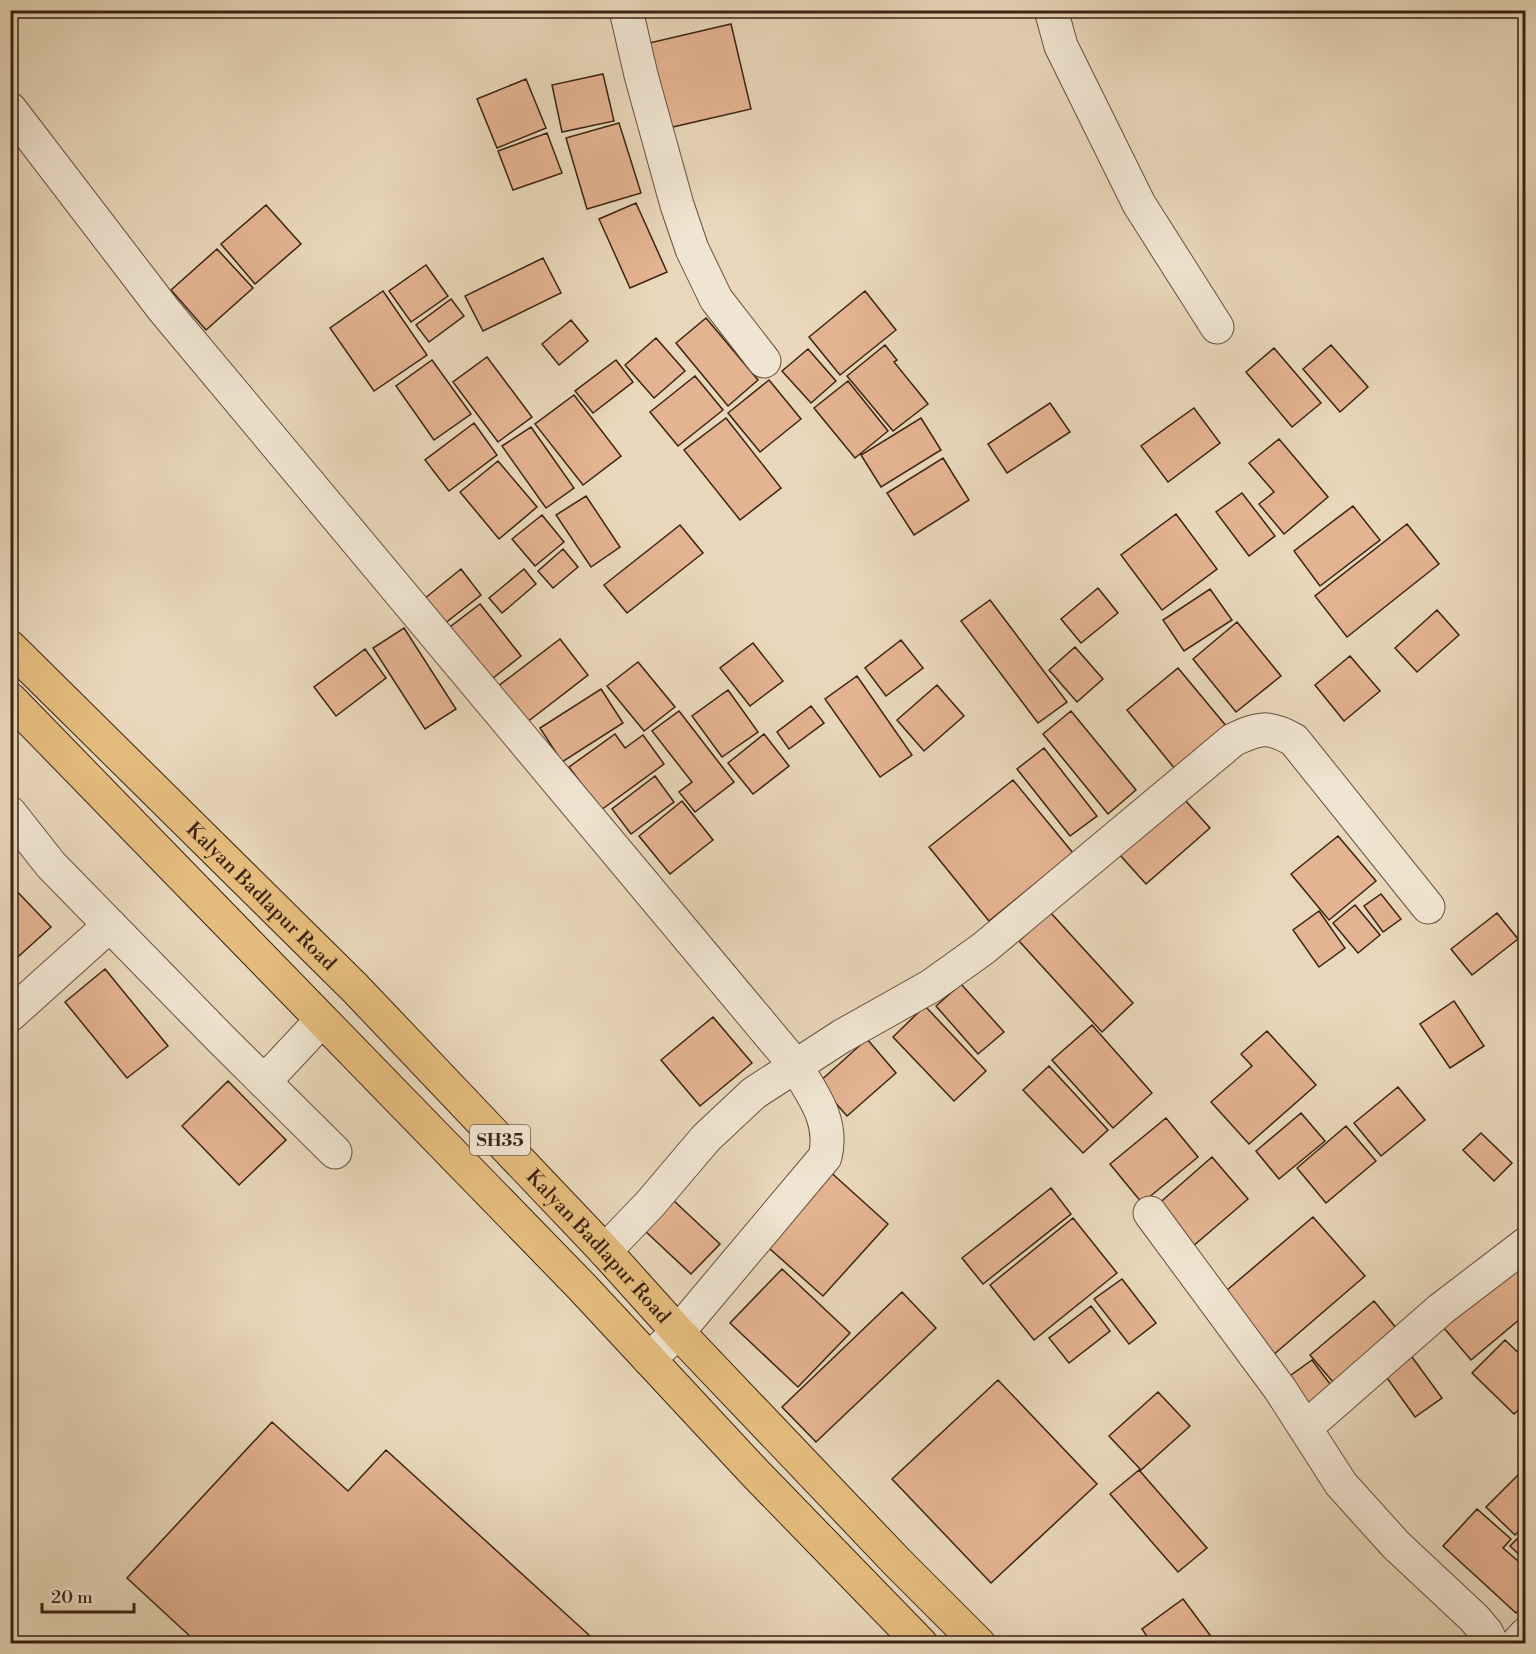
<svg xmlns="http://www.w3.org/2000/svg" width="1536" height="1654" viewBox="0 0 1536 1654" font-family="'Libre Bodoni',serif">
<style>
.building{fill:#e4b391;stroke:#3c2313;stroke-width:1.5}
.lines{fill:none;stroke-linecap:round;stroke-linejoin:round}
.minor-casing{stroke:#67503d;stroke-width:35}
.major-casing{stroke:#3c2313;stroke-width:35}
.minor{stroke:#f0e5d2;stroke-width:33}
.major{stroke:#e4bc7d;stroke-width:33}
.labels{text-anchor:middle;stroke-width:5;stroke-linejoin:round;paint-order:stroke}
.shield{fill:#f0e5d2;stroke:#725d4c;stroke-width:1.5}
.shield-label{font-size:18px;font-weight:bold;fill:#3c2313}
.street-label{font-size:20px;fill:#3c2313;stroke:#f0e5d2}
</style>
<rect width="100%" height="100%" fill="#e8d7ba"/>
<filter id="stains"><feTurbulence type="fractalNoise" baseFrequency=".00333" numOctaves="4"/><feColorMatrix values="0 0 0 0 .2 0 0 0 0 .09 0 0 0 0 .02 0 0 0 .5 -.17"/></filter>
<radialGradient id="worn" r=".72"><stop offset=".6" stop-color="#630" stop-opacity="0"/><stop offset="1" stop-color="#630" stop-opacity=".3"/></radialGradient>
<path class="building" d="M731,24L751,109L664,129L645,44Z
M603,74L614,121L562,132L552,85Z
M526,79L546,128L497,148L477,99Z
M619,123L641,193L587,209L566,138Z
M547,133L562,173L513,190L498,151Z
M636,203L667,272L630,288L599,219Z
M266,205L301,244L255,284L221,244Z
M217,249L253,288L206,330L171,290Z
M543,258L561,293L483,331L465,296Z
M426,265L448,296L411,322L389,291Z
M383,291L427,355L374,391L330,328Z
M865,291L896,330L840,375L809,337Z
M451,299L464,316L429,342L416,325Z
M706,318L758,380L728,406L676,343Z
M571,320L588,341L559,365L542,344Z
M656,338L685,371L654,398L625,365Z
M885,345L897,360L894,362L928,404L893,431L847,376Z
M1331,345L1368,387L1340,412L1303,369Z
M1274,348L1321,403L1292,427L1246,372Z
M808,349L836,381L811,403L782,371Z
M487,357L532,417L498,442L453,382Z
M432,360L471,414L434,440L396,386Z
M616,360L633,382L593,413L575,391Z
M695,376L723,410L678,446L650,412Z
M769,380L801,419L760,452L728,413Z
M848,381L888,431L855,458L814,408Z
M574,395L621,456L583,485L535,424Z
M1050,403L1070,432L1007,473L988,444Z
M1194,408L1220,443L1168,482L1141,446Z
M726,418L781,488L740,520L684,450Z
M921,418L941,450L881,487L861,455Z
M474,423L497,455L449,491L425,460Z
M531,427L574,488L546,508L502,446Z
M1279,439L1328,497L1284,534L1259,504L1274,492L1249,463Z
M943,458L969,500L914,535L887,493Z
M498,461L537,507L499,539L460,492Z
M1242,493L1275,536L1249,556L1216,512Z
M586,496L620,547L591,567L556,515Z
M1353,506L1380,540L1320,586L1294,551Z
M1176,514L1217,569L1162,610L1121,555Z
M542,515L564,542L535,566L512,539Z
M1407,524L1439,564L1347,637L1315,596Z
M680,525L703,553L627,613L604,585Z
M563,549L578,567L553,588L538,571Z
M461,569L481,595L444,624L424,599Z
M524,569L536,584L502,613L489,598Z
M1098,588L1118,613L1081,643L1061,619Z
M1210,589L1232,620L1184,651L1163,620Z
M990,600L1067,702L1038,723L961,621Z
M480,604L521,656L488,682L446,630Z
M1437,610L1459,635L1417,672L1395,648Z
M1237,622L1281,676L1236,712L1193,659Z
M404,628L456,709L425,729L373,648Z
M560,639L588,675L522,726L493,690Z
M901,640L923,668L886,696L865,668Z
M753,643L783,681L750,706L720,668Z
M1075,647L1103,679L1077,702L1049,670Z
M365,649L386,678L336,716L314,687Z
M1350,656L1380,691L1344,721L1315,685Z
M638,662L675,707L644,731L607,686Z
M1178,668L1227,727L1175,769L1127,710Z
M857,676L912,755L880,777L825,699Z
M937,685L964,716L924,751L897,720Z
M601,689L623,723L562,762L540,728Z
M728,690L758,732L722,757L692,716Z
M811,706L824,723L789,749L777,732Z
M679,711L734,782L695,812L679,792L692,782L652,731Z
M1071,711L1136,790L1108,814L1043,734Z
M615,734L625,748L643,735L664,764L601,810L569,767Z
M764,734L789,766L753,794L728,763Z
M1044,748L1097,816L1070,836L1017,769Z
M655,776L674,802L631,834L612,809Z
M1013,780L1073,853L989,921L929,847Z
M1183,798L1210,828L1146,884L1119,854Z
M682,801L713,840L670,874L639,836Z
M1338,836L1376,881L1329,920L1291,874Z
M10,884L51,927L10,964Z
M1381,894L1401,919L1383,932L1364,906Z
M1355,905L1380,935L1358,953L1333,923Z
M1319,911L1345,948L1319,967L1293,930Z
M1050,912L1133,1003L1102,1032L1019,941Z
M1497,913L1518,939L1472,975L1451,949Z
M105,969L168,1046L127,1078L65,1002Z
M961,984L1004,1032L978,1054L936,1006Z
M1454,1001L1484,1046L1450,1068L1420,1024Z
M925,1006L986,1071L954,1101L893,1037Z
M713,1017L752,1063L700,1106L661,1060Z
M1092,1025L1152,1093L1113,1128L1052,1060Z
M1267,1031L1316,1085L1249,1144L1211,1102L1252,1066L1241,1054Z
M867,1039L896,1073L847,1116L818,1083Z
M1049,1066L1108,1130L1083,1153L1023,1090Z
M228,1081L286,1140L239,1185L182,1126Z
M1398,1087L1425,1120L1381,1156L1354,1123Z
M1301,1113L1325,1141L1279,1179L1256,1151Z
M1166,1118L1198,1157L1142,1203L1110,1164Z
M1346,1126L1376,1161L1326,1203L1297,1168Z
M1481,1133L1512,1163L1494,1181L1463,1150Z
M1212,1157L1248,1199L1192,1247L1156,1206Z
M826,1168L888,1224L823,1296L761,1241Z
M1051,1188L1071,1214L983,1284L962,1258Z
M673,1200L720,1244L691,1274L644,1230Z
M1313,1217L1365,1276L1272,1356L1220,1296Z
M1073,1218L1117,1273L1034,1340L990,1285Z
M1516,1257L1526,1268V1314L1471,1360L1438,1321Z
M782,1269L850,1333L798,1387L730,1323Z
M1122,1279L1156,1323L1129,1344L1094,1299Z
M902,1292L936,1328L816,1442L782,1407Z
M1374,1301L1397,1329L1333,1382L1310,1355Z
M1091,1306L1110,1331L1069,1363L1049,1338Z
M1505,1340L1526,1360V1403L1514,1414L1472,1373Z
M1412,1357L1442,1398L1415,1417L1385,1375Z
M1312,1360L1333,1388L1301,1411L1280,1383Z
M998,1380L1097,1484L991,1583L892,1479Z
M1158,1392L1190,1426L1141,1470L1109,1436Z
M272,1422L348,1491L386,1450L589,1635L581,1644H189L193,1639L127,1578Z
M1139,1470L1207,1548L1178,1572L1110,1494Z
M1520,1473L1526,1479V1524L1515,1535L1486,1507Z
M1477,1509L1511,1539L1503,1548L1526,1568V1603L1516,1613L1443,1546Z
M1526,1530V1561L1510,1546Z
M1183,1599L1210,1635L1198,1644H1152L1142,1629Z"/>
<g class="lines">
<g class="minor-casing">
<path id="minor" d="M626,10L641,75L677,205L692,249L716,299L764,361
M1051,10L1061,46L1139,204L1217,327
M10,109L164,310L795,1065C813,1095 834,1121 825,1157L678,1332L649,1359
M10,813L51,865L221,1039L335,1152
M10,1015L110,925
M264,1082L321,1021
M1150,1213L1280,1389L1341,1484L1396,1545L1474,1618L1486,1632L1492,1644
M605,1251L650,1204L706,1138L754,1093L842,1036L931,986L984,948L1233,740C1259,728 1268,725 1294,740L1428,907
M1305,1428L1441,1309L1526,1244
M1517,1644L1526,1634"/>
</g>
<g class="major-casing">
<g id="major">
<path id="s1" d="M10,647L355,988L605,1251L678,1332L898,1563L979,1644"/>
<path d="M10,699L582,1287L755,1473L921,1644"/>
</g>
</g>
<use href="#minor" class="minor"/>
<use href="#major" class="major"/>
</g>
<g class="labels">
<rect class="shield" x="470" y="1125" width="60" height="30" rx="4.5"/>
<g class="shield-label">
<text x="500" y="1146">SH35</text>
</g>
<g class="street-label">
<text dy="7" stroke="none"><textPath href="#s1" startOffset="354">Kalyan Badlapur Road</textPath></text>
<text dy="7" stroke="none"><textPath href="#s1" startOffset="840">Kalyan Badlapur Road</textPath></text>
</g>
</g>
<rect width="1536" height="1654" fill="none" stroke="#e8d7ba" stroke-width="36"/>
<rect x="12" y="12" width="1512" height="1630" fill="none" stroke="#3c2313" stroke-width="3"/>
<rect x="18" y="18" width="1500" height="1618" fill="none" stroke="#3c2313" stroke-width="1.5"/>
<path d="M42 1603v9h92v-9" fill="none" stroke="#3c2313" stroke-width="3"/>
<text x="51" y="1603" font-size="18" fill="#3c2313" stroke="#f0e5d2" stroke-width="4.5" paint-order="stroke">20 m</text>
<rect width="100%" height="100%" filter="url(#stains)"/>
<rect width="100%" height="100%" fill="url(#worn)"/>
</svg>
